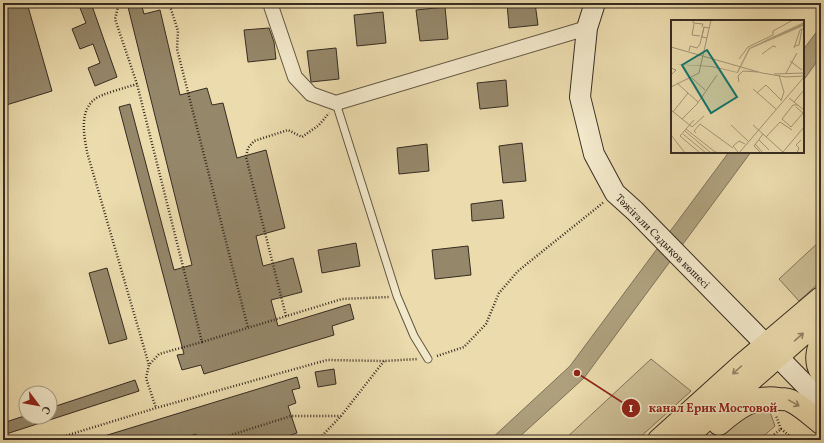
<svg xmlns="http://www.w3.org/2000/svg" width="824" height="443" viewBox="0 0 824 443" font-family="Vollkorn,serif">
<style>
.green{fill:#ccbd95;stroke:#82745b}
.water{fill:#aea07d;stroke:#7e7258}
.building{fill:#95876a;stroke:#372c21}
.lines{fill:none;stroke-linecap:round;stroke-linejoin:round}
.lane-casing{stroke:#645844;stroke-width:9}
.street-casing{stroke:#645844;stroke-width:16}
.secondary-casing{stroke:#372c21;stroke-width:22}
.primary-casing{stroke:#372c21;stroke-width:24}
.path{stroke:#372c21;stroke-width:2.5;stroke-dasharray:1 2;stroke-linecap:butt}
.lane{stroke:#f2e8ca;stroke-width:7}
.street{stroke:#f2e8ca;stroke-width:14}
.secondary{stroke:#f2e8ca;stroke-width:20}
.primary{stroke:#ebdbad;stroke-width:22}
.oneway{stroke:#918467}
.labels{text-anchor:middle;stroke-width:3;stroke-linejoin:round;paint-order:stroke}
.street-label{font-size:11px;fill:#372c21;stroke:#f2e8ca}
.inset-road{fill:none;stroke:#a39575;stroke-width:1}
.view{fill:#0f766e;fill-opacity:0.15;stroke:#0f766e;stroke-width:2}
.inset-edge{fill:none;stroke:#372c21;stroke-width:2}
.leader{fill:none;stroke:#8f2418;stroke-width:1.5}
.callout-dot{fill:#8f2418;stroke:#f2e8ca;stroke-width:1.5}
.mark-label{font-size:12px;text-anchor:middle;font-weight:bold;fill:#fff}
.callout-label{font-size:12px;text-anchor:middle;font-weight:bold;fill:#8f2418;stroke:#f2e8ca;stroke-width:3;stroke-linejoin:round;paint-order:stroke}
</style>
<rect width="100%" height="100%" fill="#ebdbad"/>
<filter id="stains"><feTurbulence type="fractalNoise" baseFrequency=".005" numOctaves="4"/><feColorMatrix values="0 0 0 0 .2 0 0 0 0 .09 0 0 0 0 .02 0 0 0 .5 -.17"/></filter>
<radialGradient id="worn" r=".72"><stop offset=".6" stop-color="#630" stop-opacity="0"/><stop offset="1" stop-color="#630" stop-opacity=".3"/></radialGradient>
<path class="green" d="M821,240V281L799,301L779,279Z
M651,359L691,391L637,440H564Z
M767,404L775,426L759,440H714L747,411Z"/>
<path class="water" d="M821,26V56L803,81V50Z
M729,152H751L584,378L516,440H490L570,366Z"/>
<path class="building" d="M3,3H27L52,91L3,106Z
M78,3H91L117,77L95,86L88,68L100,63L93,44L80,49L72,29L86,23Z
M127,3H141L144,14L160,10L180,95L207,88L212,105L223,103L237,158L266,150L285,228L256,236L263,266L293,258L302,292L271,300L278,326L350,304L354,319L332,326L334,335L204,374L201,365L182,370L177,355L184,354L119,107L130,104L174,270L192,265Z
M507,3H535L538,25L509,28Z
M445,7L448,39L420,41L416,10Z
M383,12L386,43L357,46L354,15Z
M269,28L274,42L276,59L248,62L244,30Z
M336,48L339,79L311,82L307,51Z
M506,80L508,106L480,109L477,83Z
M522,143L526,181L503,183L499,146Z
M427,144L429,171L399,174L397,148Z
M502,200L504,218L472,221L471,204Z
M356,243L360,266L322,273L318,250Z
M468,246L471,275L435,279L432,250Z
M107,268L127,339L109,344L89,273Z
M334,369L336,384L318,387L315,372Z
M297,377L300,388L292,390L296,403L288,406L297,433L276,440H197L196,434L176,440H101V437Z
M135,380L139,391L3,435V423L21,417H50V408Z"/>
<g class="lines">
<g class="lane-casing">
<path id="lane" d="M336,103L397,296L414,336L428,359"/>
</g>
<g class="street-casing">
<path id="street" d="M270,3L295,77L311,94L336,103L587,28"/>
</g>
<g class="secondary-casing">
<path id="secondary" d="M595,3L587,28L580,97L594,154L615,193L635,211L821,401"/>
</g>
<g class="primary-casing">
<path id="primary" d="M821,341C817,352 815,362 821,372
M719,424C737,408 755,395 779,399C783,399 788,399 791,401C802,406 812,416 821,423
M659,440L742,365L821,298
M683,440C725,402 768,365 811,327"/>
</g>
<path class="path" d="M119,3L115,19L137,84L202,342L159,354L149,365L146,378L156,408
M169,3L178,31L177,49L248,328
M137,84C128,87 101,94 95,99C79,111 84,135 87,152L149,365
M286,316L246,157L248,148L254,141L288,130L302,137L319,125L329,113
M202,342L342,299L389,297
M437,356L464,347L486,324L499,293L518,271L604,202
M781,429L795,440
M52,440L156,408L327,360L384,361L418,359
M215,440L291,416H341
M318,440L341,416L384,361
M767,440L781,429L776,416"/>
<use href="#lane" class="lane"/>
<use href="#street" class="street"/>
<use href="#secondary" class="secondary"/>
<use href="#primary" class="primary"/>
</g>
<defs><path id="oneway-shaft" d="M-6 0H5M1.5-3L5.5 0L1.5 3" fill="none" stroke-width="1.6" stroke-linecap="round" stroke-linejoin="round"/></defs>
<g class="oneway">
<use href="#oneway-shaft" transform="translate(799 337) rotate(-41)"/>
<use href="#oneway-shaft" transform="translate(737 370) rotate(138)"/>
<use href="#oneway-shaft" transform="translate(794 403) rotate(29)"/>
</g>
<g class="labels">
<g class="street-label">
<text transform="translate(663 241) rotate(45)" y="4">Тәжіғали Садықов көшесі</text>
</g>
</g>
<g transform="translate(671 20)">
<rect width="133" height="133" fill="#ebdbad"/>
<path d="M133,2L132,6L128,8L79,29L67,53L41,47L0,44L41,46L66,52L78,28Z" fill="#aea07d"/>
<path class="inset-road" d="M22,0V3L32,4L31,7M23,4L21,15L29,16M36,18L31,17L33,7L38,8M124,26L128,25L131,9M0,27L91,53L115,57L133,56M123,28L129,10L133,8M18,31L19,26L26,28L29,24L33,7M91,34L102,26L105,27M68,39L77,27L102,15V11L122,0M119,41L131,50M0,48L5,50L0,55M115,53L126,33M103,54L133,53M108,55L113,72L110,81M21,58L34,70M68,62L67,56L72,51L87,52M6,63L27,82M0,67L28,53L40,0M82,69L105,89M86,73L95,65L110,80M118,78L133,90M123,82L133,70M125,87L132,93L120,107L111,99L122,85H127M0,90L21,107L33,96M2,92L17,73M11,99L26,84L46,55M23,100L15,109L44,132L50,133M60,105L77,121M82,105L113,133M15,109L9,116L29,133M14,111L40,133M25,113L23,111L29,104L62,128M12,114L35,133M0,115L14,133M95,117L109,102L121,110M88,120L98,130M84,124L92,133M67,132L62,126L68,121L74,124M112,132L133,107M68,133L133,57M90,133L83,126L92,114M126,133L128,128L125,125L130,120"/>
<path class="view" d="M36,30L66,77L40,93L11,45Z"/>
<rect width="133" height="133" class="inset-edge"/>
</g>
<path class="leader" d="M577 373L631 408"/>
<g class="callout-dot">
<circle cx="577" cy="373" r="4"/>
<circle cx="631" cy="408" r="10"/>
</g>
<g class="mark-label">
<text x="631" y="412">1</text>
</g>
<g class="callout-label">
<text x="713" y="412">канал Ерик Мостовой</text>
</g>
<rect width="824" height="443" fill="none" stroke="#ebdbad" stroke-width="16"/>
<rect x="4" y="4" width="816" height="435" fill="none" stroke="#372c21" stroke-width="2"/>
<rect x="8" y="8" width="808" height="427" fill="none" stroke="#372c21"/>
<g transform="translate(38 405) rotate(122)"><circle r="19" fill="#f2e8ca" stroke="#a79d86"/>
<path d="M0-3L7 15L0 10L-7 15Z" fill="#8f2418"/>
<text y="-6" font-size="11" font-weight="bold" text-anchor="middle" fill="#372c21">С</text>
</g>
<rect width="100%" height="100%" filter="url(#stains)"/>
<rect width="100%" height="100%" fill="url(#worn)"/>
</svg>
